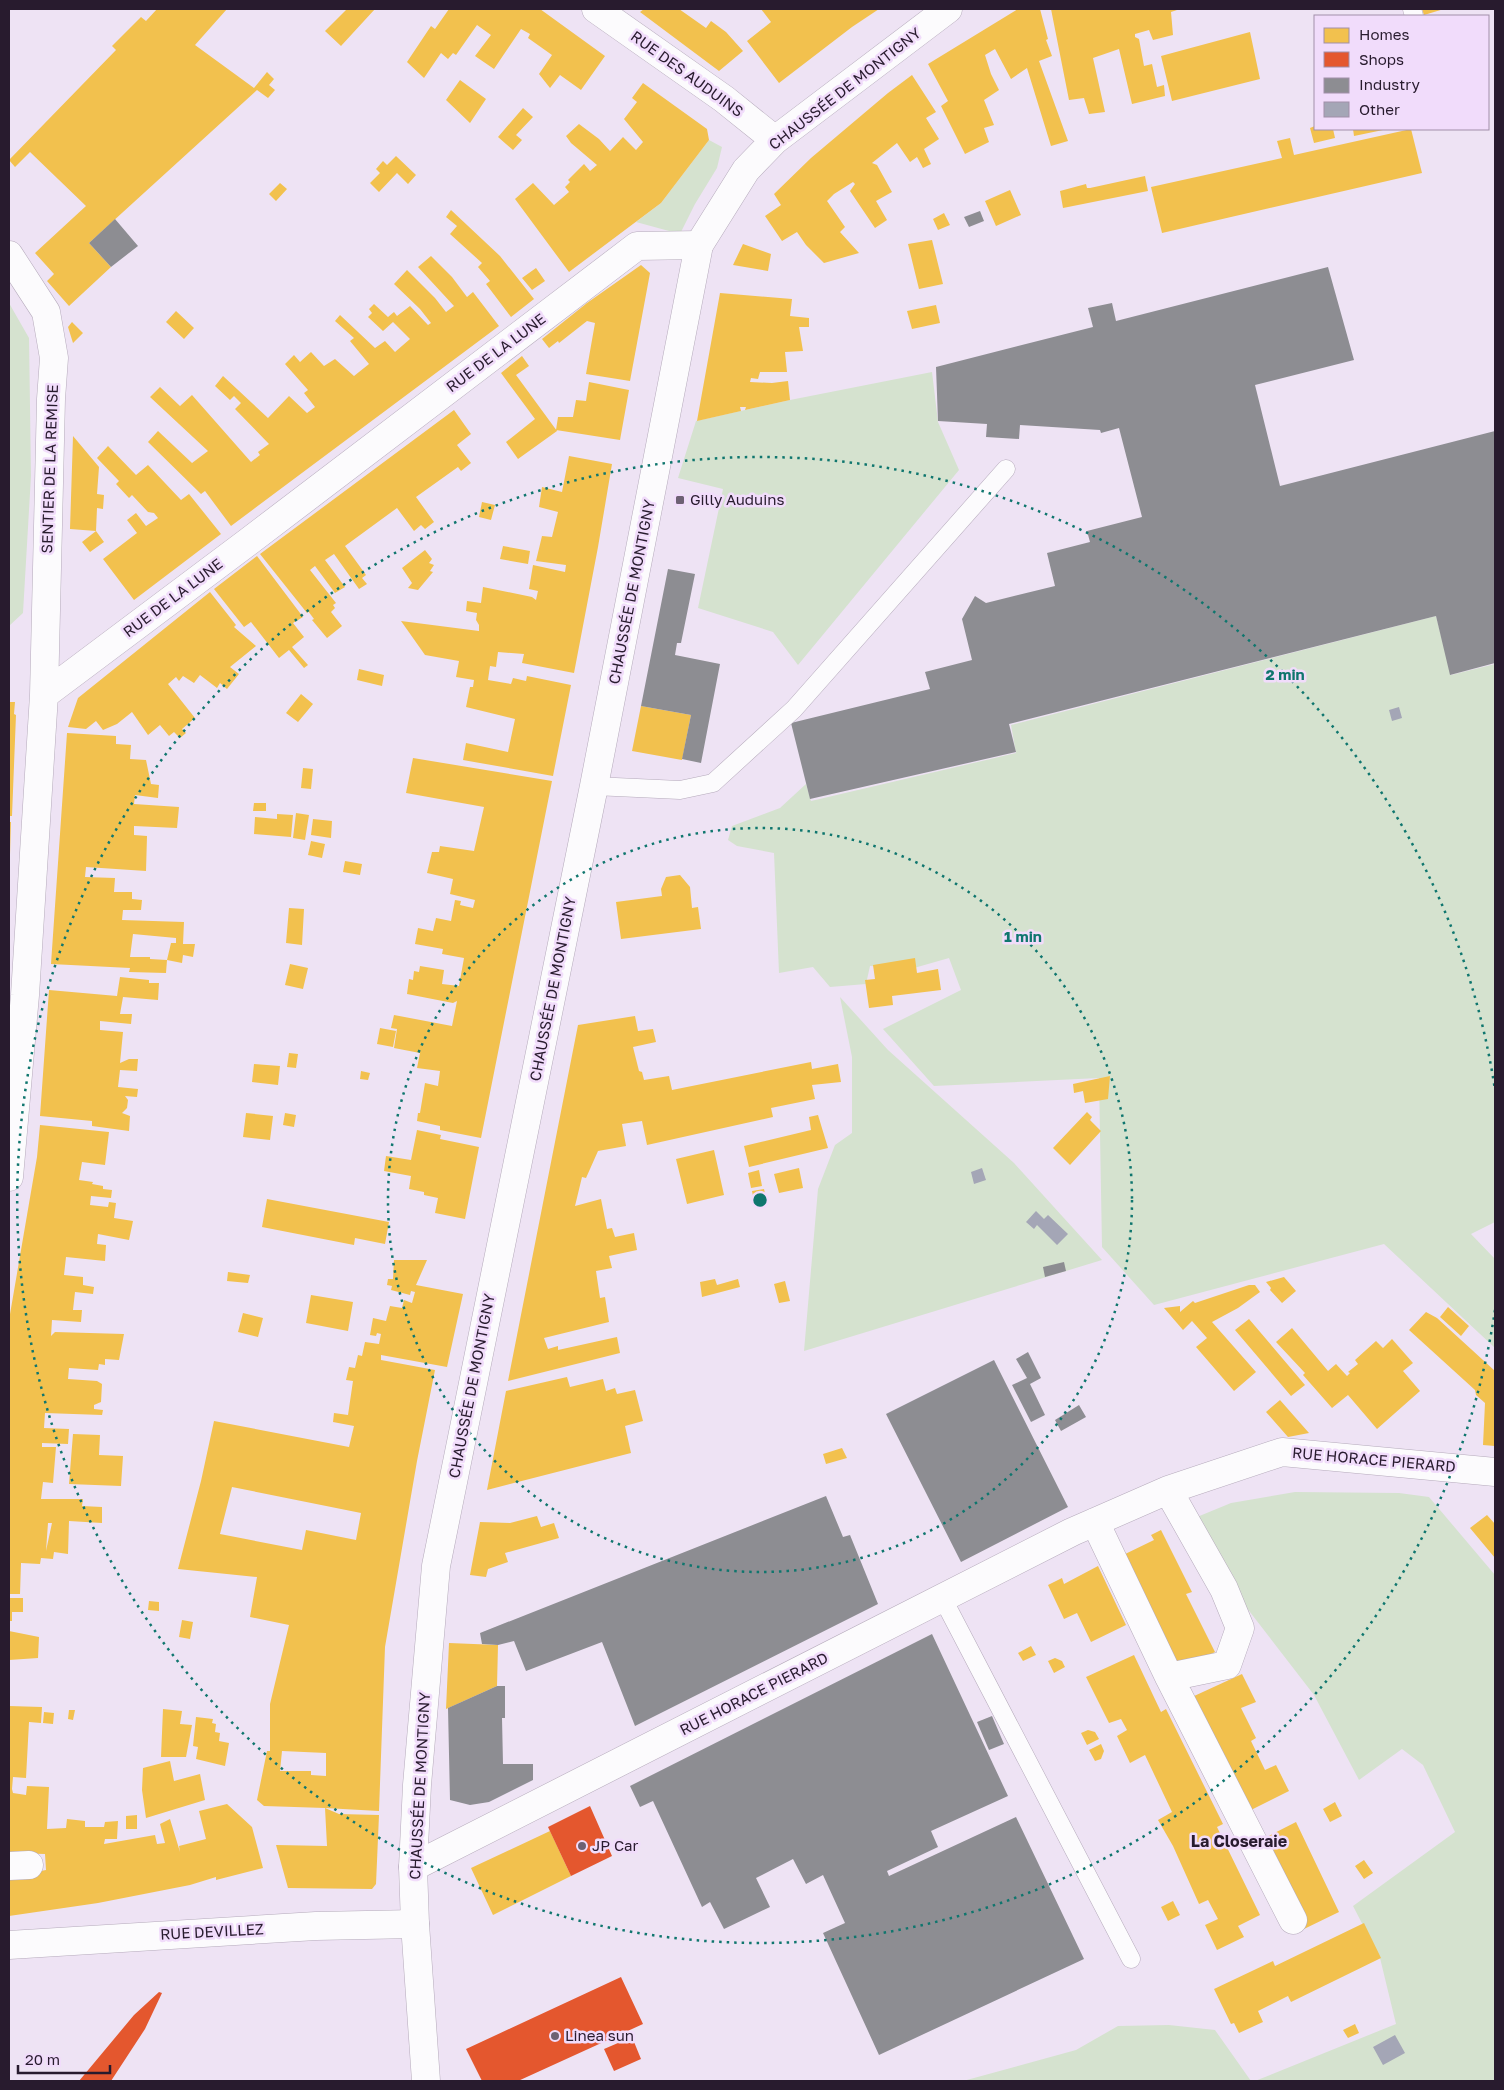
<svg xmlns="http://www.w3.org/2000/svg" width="1504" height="2090" viewBox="0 0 1504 2090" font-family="'Golos Text',sans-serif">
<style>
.green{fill:#d5e2cf}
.homes{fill:#f2c14e;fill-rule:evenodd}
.shops{fill:#e4572e}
.industry{fill:#8d8d92}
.building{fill:#a4a6b6}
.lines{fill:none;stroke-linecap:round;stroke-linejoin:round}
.lane-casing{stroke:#b5aabb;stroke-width:19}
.street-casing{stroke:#b5aabb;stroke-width:29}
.secondary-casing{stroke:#b5aabb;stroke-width:29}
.lane{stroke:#fcfbfd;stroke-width:18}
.street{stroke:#fcfbfd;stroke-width:28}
.secondary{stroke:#fcfbfd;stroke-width:28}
.ring{fill:none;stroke:#0f766e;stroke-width:2.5;stroke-dasharray:2.5 5}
.poi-dot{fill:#6d6173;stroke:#f1dcfb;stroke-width:2}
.labels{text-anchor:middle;stroke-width:5;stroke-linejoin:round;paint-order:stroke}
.street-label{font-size:15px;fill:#281b2e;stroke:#f1dcfb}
.poi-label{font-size:15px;fill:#281b2e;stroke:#f1dcfb;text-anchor:start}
.neighbourhood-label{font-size:16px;font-weight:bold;fill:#281b2e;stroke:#f1dcfb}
.centre{fill:#0f766e;stroke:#f1dcfb;stroke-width:2.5}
.ring-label{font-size:15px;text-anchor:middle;font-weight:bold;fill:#0f766e;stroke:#f1dcfb;stroke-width:5;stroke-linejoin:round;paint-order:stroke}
</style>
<rect width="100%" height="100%" fill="#eee3f4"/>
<path class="green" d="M709,140L722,147L717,168L695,204L680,234L636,222L661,203Z
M9,303L29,338L31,476L23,613L9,626Z
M932,372L938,422L959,470L798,665L773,632L698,608L723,489L678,478L696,421L790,400Z
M1436,616L1451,675L1495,664V1222L1471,1234L1495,1259V1348L1384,1244L1154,1305L1102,1247L1099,1078L934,1086L883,1029L961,990L949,958L914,968L870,966L866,984L830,987L813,967L779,973L774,853L737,846L728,840L732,826L780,808L806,784L811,801L1016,753L1011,725Z
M840,997L888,1050L1014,1163L1102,1260L804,1351L818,1189L835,1145L852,1133V1057Z
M1295,1492L1399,1493L1429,1497L1495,1575V2081H1255L1396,2024L1380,1958L1353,1906L1455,1832L1423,1765L1402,1749L1359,1780L1314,1695L1243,1603L1197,1517L1231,1503Z
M1169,2025L1215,2030L1251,2081H963L1076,2050L1118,2026Z"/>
<path class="homes" d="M157,9H227L195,45L254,88L267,72L274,79L269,85L275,90L268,98L257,90L89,243L111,267L69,306L47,281L54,274L35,253L86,206L30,152L15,167L9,160L116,50L112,46L141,17L146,21Z
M347,9H375L341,46L325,31Z
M449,9H540L605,56L581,90L560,75L550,88L539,74L552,55L528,38L530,34L521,29L494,69L475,56L491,35L477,25L456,55L453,53L448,59L441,53L424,78L407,62L431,26L435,29Z
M644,9H679L706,28L711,21L726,32L743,51L719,71L640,12Z
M761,9H879L852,27L779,83L747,41L771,22Z
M1018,9H1040L1048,39L1046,40L1052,56L1039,61L1068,141L1051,146L1027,68L1011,79L995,49L985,55L991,74L999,90L984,100L994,125L984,128L989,142L965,154L941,106L948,101L928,64Z
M1051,9H1180L1171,12L1173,35L1153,40L1149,30L1135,34V37L1139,39L1144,66L1152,64L1157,87L1164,85L1165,96L1132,104L1119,49L1093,58L1105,112L1089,114L1084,98L1069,100Z
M1422,9H1444L1424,15Z
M1250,32L1260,79L1172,101L1161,56Z
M912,75L936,112L926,118L939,139L924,149L931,164L923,168L917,157L910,162L897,143L872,163L877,165L892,192L876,201L887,220L875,228L850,191L855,184L853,182L834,194L827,201L845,227L840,232L859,253L824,263L806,245L797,232L782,241L765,216L781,205L774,194L811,158L888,93Z
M460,80L486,99L470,123L446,100Z
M643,83L707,129L709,140L661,203L569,272L515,199L533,183L554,205L569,192L565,187L570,182L568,180L584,164L590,171L597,165L571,143L566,136L579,124L599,139L610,151L623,137L636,150L643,142L624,119L637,102L632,98Z
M523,108L533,117L516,135L522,140L513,150L498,137Z
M1315,126V129H1333L1335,138L1314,143L1310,128Z
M1353,129H1383V130L1354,136Z
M1411,129L1422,173L1162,233L1151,187L1282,158L1277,141L1290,138L1294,155Z
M396,156L416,175L408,184L397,173L379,192L370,183L380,173L376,169L383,161L387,165Z
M1145,176L1148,191L1063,208L1060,191L1086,184L1087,188H1090Z
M280,183L287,189L276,201L269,194Z
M1010,190L1021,215L996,226L985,201Z
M451,210L500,256L534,299L511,317L486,284L490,281L478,267L482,263L450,234L457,226L446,217Z
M944,213L950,225L938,230L933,219Z
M932,240L943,284L919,289L908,244Z
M743,244L771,254L768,271L733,265Z
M431,256L452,277L467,297L473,292L499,326L231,526L205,491L201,494L148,442L158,431L192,463L208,451L150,397L160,387L180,406L192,395L251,462L260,455L258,452L269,444L235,409L241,403L234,396L230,400L215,386L223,376L268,418L289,396L307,413L315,407L304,393L308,390L285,364L294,355L300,362L311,352L324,366L335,359L354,376L369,364L350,341L354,338L335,321L340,315L375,348L385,341L395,352L410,339L393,322L383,331L368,317L372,313L369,309L374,304L388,317L394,312L397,316L410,306L428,325L431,323L420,309L394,284L407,270L435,298L446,312L454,306L418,267Z
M641,265L650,273L630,381L586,374L595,323L587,321L559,343L558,341L549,348L542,339L587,303Z
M536,268L545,281L532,290L522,278Z
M720,293L792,299L790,316L809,318V327H799L803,351L785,352L787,372H760L758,379L751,378L750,382L772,383L788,381L790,400L745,410L746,407H740L741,411L697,421Z
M936,305L940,323L912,329L907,311Z
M176,311L194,328L184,339L166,322Z
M72,322L83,333L73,343L68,327Z
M522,356L529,366L516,375L557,431L518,459L506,442L535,419L501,373Z
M589,382L629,390L620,440L556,430L558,417H573L576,400L586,401Z
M454,410L471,434L457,445L471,463L461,471L458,467L416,497L434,522L425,529L421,525L414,531L397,508L345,546L366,575L362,578L367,584L359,589L334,554L325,560L345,587L335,593L315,566L310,570L336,603L333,605L335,608L331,612L342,626L327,638L312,620L314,619L308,611L307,613L260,554Z
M73,436L99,467L97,494L104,495L103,509L97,508L96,531L70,529Z
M108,446L136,475L148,465L181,500L189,494L221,534L134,600L103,559L137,533L127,520L136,513L146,526L158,518L154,513L148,512L132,495L129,498L116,484L119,481L97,458Z
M569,456L612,464L598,547L574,673L522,663L524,654L498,652L496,667L490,666L488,680L511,684L513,678L526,681L527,676L571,685L553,776L463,760L466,743L508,752L515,719L466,707L470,687H473L474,680L456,677L459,661L425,655L401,621L479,631V625L476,620L477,613L466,611L467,601L481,603L483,587L532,597L536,600L538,591L529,589L533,565L565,572L566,565L536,561L542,536L552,537L558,512L539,507L542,487L562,492Z
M482,502L495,505L491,520L479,517Z
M96,531L104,542L90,552L82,542Z
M503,546L530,551L528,564L500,559Z
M425,550L432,559L429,563L434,565L430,571L433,572L418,590L408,588L412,583L402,568Z
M257,556L303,617L293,623L304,637L292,647L308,665L304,668L289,650L279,658L251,622L244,627L214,589Z
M210,592L236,625L234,627L256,646L230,667L239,674L227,689L220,683L217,688L200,675L194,683L183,676L179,681L176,677L168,684L195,718L182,729L186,733L180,738L174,732L169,736L160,725L148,735L132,712L117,724L103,730L96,721L86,729L68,727L78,698Z
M359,669L384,675L382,686L357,680Z
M301,694L313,704L298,722L286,713Z
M9,702H15L14,714L16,715L12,816H9Z
M641,706L691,715L682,760L632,751Z
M67,733L116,736V744L131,745L130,759L146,760L151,784L159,785L158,798L135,795L134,804L179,807L177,828L134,826V835L147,836L146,871L86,867L85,877L115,878L114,892H132V899L142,900L141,910H123L122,920L184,922L183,944H195L193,957L183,955L182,963L167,960L171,943H176V938L133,934L130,957H150V959L167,960L166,973L129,972L130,968L51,964Z
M413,758L552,781L481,1138L440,1130V1126L417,1121L418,1113H420L425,1083L438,1086L440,1071L417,1068L420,1053L394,1048L397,1029L391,1028L394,1015L452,1026L457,1001L453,1003L407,994L409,979L413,980L414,971L419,972L420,966L444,970L442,984L459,986L464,958L442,954L443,949L415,944L418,928L433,931L436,918L451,921L455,900L461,901L460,905L473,908L475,900L450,894L453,879L427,873L432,852H439L440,846L474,851L484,807L406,793Z
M303,768L313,769L311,789L301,788Z
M254,803H266V811H253Z
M296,813L309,815L305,840L293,838Z
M277,814L293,815L291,837L254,834L255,817L277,819Z
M313,819L332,821L331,838L311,835Z
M9,822H11L10,855H9Z
M311,841L325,844L322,858L308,855Z
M345,861L362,864L360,875L343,872Z
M680,875L690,887L692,908L698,907L701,929L621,939L616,902L662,896L661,889L666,877Z
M289,908L304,909L302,945L286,943Z
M915,958L917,973L938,969L941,990L892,996L893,1005L869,1008L865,980L875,979L873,965Z
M290,964L308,968L303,989L285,985Z
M120,977L149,980V983H159L158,1000L123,997L120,1014H132L131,1024L100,1021V1030L123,1032L120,1063L129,1059H138L137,1071L120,1070L118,1087L138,1089L137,1097L125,1096L128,1100L127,1108L122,1113L130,1116L129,1131L92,1126V1121L40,1116L49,990L117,996Z
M635,1016L638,1031L653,1029L656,1042L633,1047L639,1071L642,1072L644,1080L669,1076L672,1090L811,1062L812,1069L838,1064L841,1082L812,1085L815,1099L771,1108L773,1117L647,1145L642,1121L622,1124L626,1146L598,1151L586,1178L582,1177L575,1206L601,1199L607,1229L612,1228L615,1237L634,1233L637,1250L609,1256L612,1268L596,1271L600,1298L605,1297L609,1322L544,1338L548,1349L558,1346V1350L617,1337L620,1353L508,1381L578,1025Z
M380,1028L396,1031L393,1047L377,1044Z
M289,1053L298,1054L296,1068L287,1067Z
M254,1064L280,1066L278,1085L252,1082Z
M361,1071L370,1073L368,1080L360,1079Z
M1110,1076L1108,1099L1085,1103L1083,1091L1074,1093L1073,1084Z
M1087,1112L1092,1117L1090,1120L1101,1131L1070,1165L1053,1148Z
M246,1113L273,1116L270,1140L243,1137Z
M285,1113L296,1115L294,1127L283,1125Z
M818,1115L828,1148L749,1167L744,1146L811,1130L809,1117Z
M40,1125L109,1132L105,1165L82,1162L79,1180L93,1182L92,1184L103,1186V1189L112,1190L111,1198L91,1196L90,1205L108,1207L109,1202L116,1203L114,1218L133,1221L129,1240L98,1234L97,1244L106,1245L105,1261L66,1257L64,1275L83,1277V1285L94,1287L93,1294L75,1292L73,1310H82L81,1322L52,1320L51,1336L55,1332L124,1334L119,1360L105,1359V1365L99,1364L98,1370L69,1368L68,1379L97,1381L102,1384L101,1402L94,1405V1409L103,1410L102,1415L45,1413L44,1428L69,1429L68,1444L42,1443V1447H56L53,1483L43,1482L41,1499H83L82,1506L102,1507V1523L69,1521L68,1554L54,1552L53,1559L41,1558L40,1564L21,1563L20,1594H9V1320L37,1157ZM48,1523H52L46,1551Z
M417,1130L441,1135L440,1139L479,1147L465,1219L435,1213L438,1198L424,1195V1192L409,1189L411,1176L384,1171L386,1156L411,1160Z
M714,1150L724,1195L687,1204L676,1159Z
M799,1168L803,1188L779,1193L774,1174Z
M759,1170L762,1186L751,1188L748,1173Z
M764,1189L767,1203L755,1206L752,1191Z
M267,1199L389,1222L385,1244L355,1238L354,1245L262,1227Z
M394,1260H427L416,1285L463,1294L447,1367L381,1355V1360L435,1370L417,1461L385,1647L379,1811L325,1808L339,1814L379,1815L376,1884L372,1889L288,1888L276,1845L327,1846L325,1808L264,1806L257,1800L267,1751H270V1704L289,1625L250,1617L257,1577L178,1569L201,1481L214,1421L349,1447L354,1426L333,1422L334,1413L348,1415L353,1381L346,1380L349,1367L355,1368L358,1355L362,1356L365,1342L379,1344L381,1334L377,1333L376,1336L370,1335L373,1318L386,1321L390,1306L402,1308L404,1300L412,1303L415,1292L411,1291L410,1295L391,1290L392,1286L387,1285L388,1279H393ZM232,1487L361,1513L356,1540L306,1530L302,1550L220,1534ZM282,1751L326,1753V1776L311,1775V1771H280Z
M228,1272L250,1275L248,1283L227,1281Z
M1284,1277L1296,1291L1282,1303L1270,1290L1271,1288L1266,1282Z
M715,1279L717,1285L738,1279L740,1287L702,1297L700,1282Z
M785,1281L790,1301L779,1303L774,1284Z
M1249,1285H1255L1260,1292L1238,1308L1212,1322L1256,1372L1234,1391L1196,1347L1207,1338L1192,1321L1183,1330L1164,1308L1180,1306V1312L1193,1301L1195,1303Z
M311,1295L353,1302L348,1331L306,1323Z
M1448,1307L1469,1326L1461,1336L1440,1317Z
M1426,1312L1437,1318L1495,1371V1446L1483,1445L1485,1403L1476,1395L1475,1390L1409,1330Z
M243,1313L263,1318L258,1337L238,1332Z
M1249,1319L1305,1385L1291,1396L1235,1330Z
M1292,1328L1328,1371L1336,1364L1347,1376L1350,1373L1348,1372L1358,1364L1355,1360L1376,1341L1383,1348L1392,1339L1413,1363L1403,1371L1420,1391L1377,1429L1348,1395L1332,1408L1303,1375L1305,1373L1276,1342Z
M567,1377L570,1387L603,1379L606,1391L615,1388L617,1394L635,1390L643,1421L625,1426L631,1453L487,1490L506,1391Z
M1280,1400L1309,1433L1288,1437L1266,1412Z
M73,1434L100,1435L99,1455L123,1456L121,1486L69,1484Z
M842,1448L847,1458L826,1464L823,1454Z
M1487,1515L1495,1524V1558L1470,1528Z
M537,1516L541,1527L554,1523L559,1538L505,1553L508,1562L488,1569L486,1577L470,1575L480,1522L510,1523Z
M1161,1530L1192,1592L1186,1594L1215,1652L1180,1670L1119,1557L1154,1540L1151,1535Z
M1098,1566L1126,1625L1091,1642L1077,1613L1064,1619L1048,1585L1062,1578L1064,1584Z
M9,1598H23V1612H12V1621H9Z
M149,1601L159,1602V1611L148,1610Z
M182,1620L193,1622L190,1639L179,1637Z
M9,1631L39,1637L38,1658L9,1660Z
M449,1643L498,1645L497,1686L446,1709Z
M1031,1646L1036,1655L1023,1661L1018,1653Z
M1134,1655L1161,1712L1166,1709L1223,1824L1217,1827L1260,1915L1238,1926L1244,1937L1217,1950L1205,1925L1218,1919L1208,1900L1199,1904L1173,1846L1158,1820L1172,1812L1145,1755L1130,1763L1117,1736L1127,1730L1121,1719L1109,1723L1086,1677Z
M1055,1658L1062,1661L1065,1667L1054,1673L1048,1661Z
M1242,1674L1256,1702L1241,1708L1256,1738L1251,1741L1265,1770L1276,1765L1289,1791L1243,1814L1192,1697Z
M9,1706L42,1707L41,1723L29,1722L26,1778L13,1777L12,1789L13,1793L26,1795L27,1786L49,1787L47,1829L66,1828L67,1819L85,1821V1827H104L105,1822L118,1821L117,1839H105L104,1844L155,1835L157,1844L165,1843L160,1824L170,1819L180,1852L179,1846L206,1839L199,1811L227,1804L252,1827L263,1868L216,1880V1877L190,1885L98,1903L9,1916V1877L46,1870L45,1854L9,1853Z
M163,1709L182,1711L180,1724L192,1725L186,1757H161Z
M69,1710H75L73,1720L68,1719Z
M44,1712L54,1713L53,1724L43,1723Z
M196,1717L213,1719L212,1723L216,1724L215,1732L220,1733L219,1741L229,1743L225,1766L196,1759L198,1747L193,1746Z
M1088,1730L1095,1732L1099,1739L1087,1745L1081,1733Z
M1101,1744L1104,1751L1101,1759L1095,1761L1089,1750Z
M170,1761L174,1781L200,1774L205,1800L146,1818L142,1790L143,1768Z
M1335,1802L1342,1816L1330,1822L1323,1809Z
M137,1815V1829H126V1816Z
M1296,1822L1339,1912L1304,1929L1261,1840Z
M550,1831L571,1876L493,1915L471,1868Z
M1364,1860L1373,1873L1364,1879L1355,1866Z
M1173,1901L1180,1915L1168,1921L1161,1907Z
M1364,1923L1381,1958L1291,2002L1288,1996L1258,2011L1263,2022L1239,2033L1234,2023L1231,2024L1214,1989L1273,1961L1275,1966Z
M1355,2024L1359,2033L1348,2038L1343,2030Z"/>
<path class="shops" d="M590,1806L612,1856L571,1876L548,1827Z
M621,1977L643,2024L518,2081H482L466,2049Z
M159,1992L162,1993L145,2029L111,2081H79L134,2015Z
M632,2037L641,2059L614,2071L604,2049Z"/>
<path class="industry" d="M980,211L984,221L969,227L964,217Z
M115,219L138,246L111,267L89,243Z
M1328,267L1354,360L1255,385L1280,486L1495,431V663L1450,675L1436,616L1009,724L1016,752L810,799L791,723L930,689L925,672L972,660L962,619L975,596L986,603L1055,586L1047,553L1090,542L1087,531L1142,517L1119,428L1101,433L1100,430L1020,425L1019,439L986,437L987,424L938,421L936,367L1093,327L1088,308L1112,303L1116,321Z
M668,569L695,574L681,643H677L675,655L720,664L701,763L682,759L691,715L641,706Z
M1064,1262L1066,1271L1045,1277L1043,1267Z
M1028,1352L1041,1378L1030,1384L1045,1415L1031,1422L1012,1385L1027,1378L1016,1359Z
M994,1360L1068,1507L961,1562L886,1414Z
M1079,1405L1086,1417L1061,1431L1055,1420Z
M826,1496L843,1537L850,1535L878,1604L635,1726L602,1642L526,1671L514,1641L498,1645L482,1644L480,1633Z
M932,1634L1008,1796L931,1831L938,1847L887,1871L889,1876L1016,1817L1084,1959L879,2055L823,1933L845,1923L823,1875L806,1884L793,1859L756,1878L770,1907L724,1929L710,1902L702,1907L653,1801L640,1807L630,1786Z
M497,1686H505V1718H502L503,1764H533V1780L489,1802L470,1805L450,1800L448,1708Z
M992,1716L1004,1744L989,1750L977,1722Z"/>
<path class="building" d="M1399,707L1402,718L1392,721L1389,710Z
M982,1168L986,1180L974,1184L971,1172Z
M1036,1211L1044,1219L1048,1215L1068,1234L1057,1245L1037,1225L1034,1229L1026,1222Z
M1395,2035L1405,2053L1383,2065L1373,2047Z"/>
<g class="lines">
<g class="lane-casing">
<path id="lane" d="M1412,9L1414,16
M594,786L680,790L713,783L794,709L1006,469
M943,1599L1131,1959"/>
</g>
<g class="street-casing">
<path id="street" d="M9,255L46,312L54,358L51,399L44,695
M9,1177L25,995L44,695L248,542L637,246L699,245
M1168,1490L1224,1589L1240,1628L1227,1665L1169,1677L1293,1920
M1095,1522L1169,1677
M9,1866L29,1865
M413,1867L1072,1532L1168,1490L1282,1452L1495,1472
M9,1945L316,1926L415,1924"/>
</g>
<g class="secondary-casing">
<path id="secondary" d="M596,9L724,99L775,140
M426,2081L415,1924L413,1867L417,1785L436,1566L594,786L699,245L746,170L775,140L948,9"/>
</g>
<use href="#lane" class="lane"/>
<use href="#street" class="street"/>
<use href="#secondary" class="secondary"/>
</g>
<g class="ring">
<circle cx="760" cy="1200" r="372"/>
<path d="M1495 1310A743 743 0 1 1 1495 1090"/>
</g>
<g class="poi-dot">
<rect x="675" y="495" width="10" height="10" rx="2.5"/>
<circle cx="582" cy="1846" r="5"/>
<circle cx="555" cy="2036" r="5"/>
</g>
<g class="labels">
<g class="street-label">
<text transform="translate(687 74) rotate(36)" y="5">RUE DES AUDUINS</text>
<text transform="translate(845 89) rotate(-38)" y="5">CHAUSSÉE DE MONTIGNY</text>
<text transform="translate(496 353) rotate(-37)" y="5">RUE DE LA LUNE</text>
<text transform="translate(50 469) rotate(-88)" y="5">SENTIER DE LA REMISE</text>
<text transform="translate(632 592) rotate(-79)" y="5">CHAUSSÉE DE MONTIGNY</text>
<text transform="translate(173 598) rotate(-37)" y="5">RUE DE LA LUNE</text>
<text transform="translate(553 989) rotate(-79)" y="5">CHAUSSÉE DE MONTIGNY</text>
<text transform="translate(472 1386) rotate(-79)" y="5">CHAUSSÉE DE MONTIGNY</text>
<text transform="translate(1374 1460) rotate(5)" y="5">RUE HORACE PIERARD</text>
<text transform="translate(754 1694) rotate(-27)" y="5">RUE HORACE PIERARD</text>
<text transform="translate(420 1786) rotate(-87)" y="5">CHAUSSÉE DE MONTIGNY</text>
<text transform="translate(212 1932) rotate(-3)" y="5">RUE DEVILLEZ</text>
</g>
<g class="poi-label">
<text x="690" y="505">Gilly Auduins</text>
<text x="592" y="1851">JP Car</text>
<text x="565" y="2041">Linea sun</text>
</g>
<g class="neighbourhood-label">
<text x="1239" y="1847">La Closeraie</text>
</g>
</g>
<circle cx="760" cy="1200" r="8" class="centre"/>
<g class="ring-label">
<text x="1285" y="680">2 min</text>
<text x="1023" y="942">1 min</text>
</g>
<rect width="1504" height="2090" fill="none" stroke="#281b2e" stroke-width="20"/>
<rect x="1314" y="15" width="175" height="115" fill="#f1dcfb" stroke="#a18fa9"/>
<rect x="1324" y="28" width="25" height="15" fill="#f2c14e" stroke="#a18fa9"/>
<text x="1359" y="40" font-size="15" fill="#281b2e">Homes</text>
<rect x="1324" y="52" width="25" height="15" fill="#e4572e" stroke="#a18fa9"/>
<text x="1359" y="65" font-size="15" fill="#281b2e">Shops</text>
<rect x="1324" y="78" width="25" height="15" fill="#8d8d92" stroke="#a18fa9"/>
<text x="1359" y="90" font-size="15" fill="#281b2e">Industry</text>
<rect x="1324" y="102" width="25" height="15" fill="#a4a6b6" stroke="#a18fa9"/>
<text x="1359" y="115" font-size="15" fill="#281b2e">Other</text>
<path d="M18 2065v8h92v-8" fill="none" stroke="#281b2e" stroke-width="2.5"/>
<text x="25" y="2065" font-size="15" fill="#281b2e" stroke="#f1dcfb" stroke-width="4" paint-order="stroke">20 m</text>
</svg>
